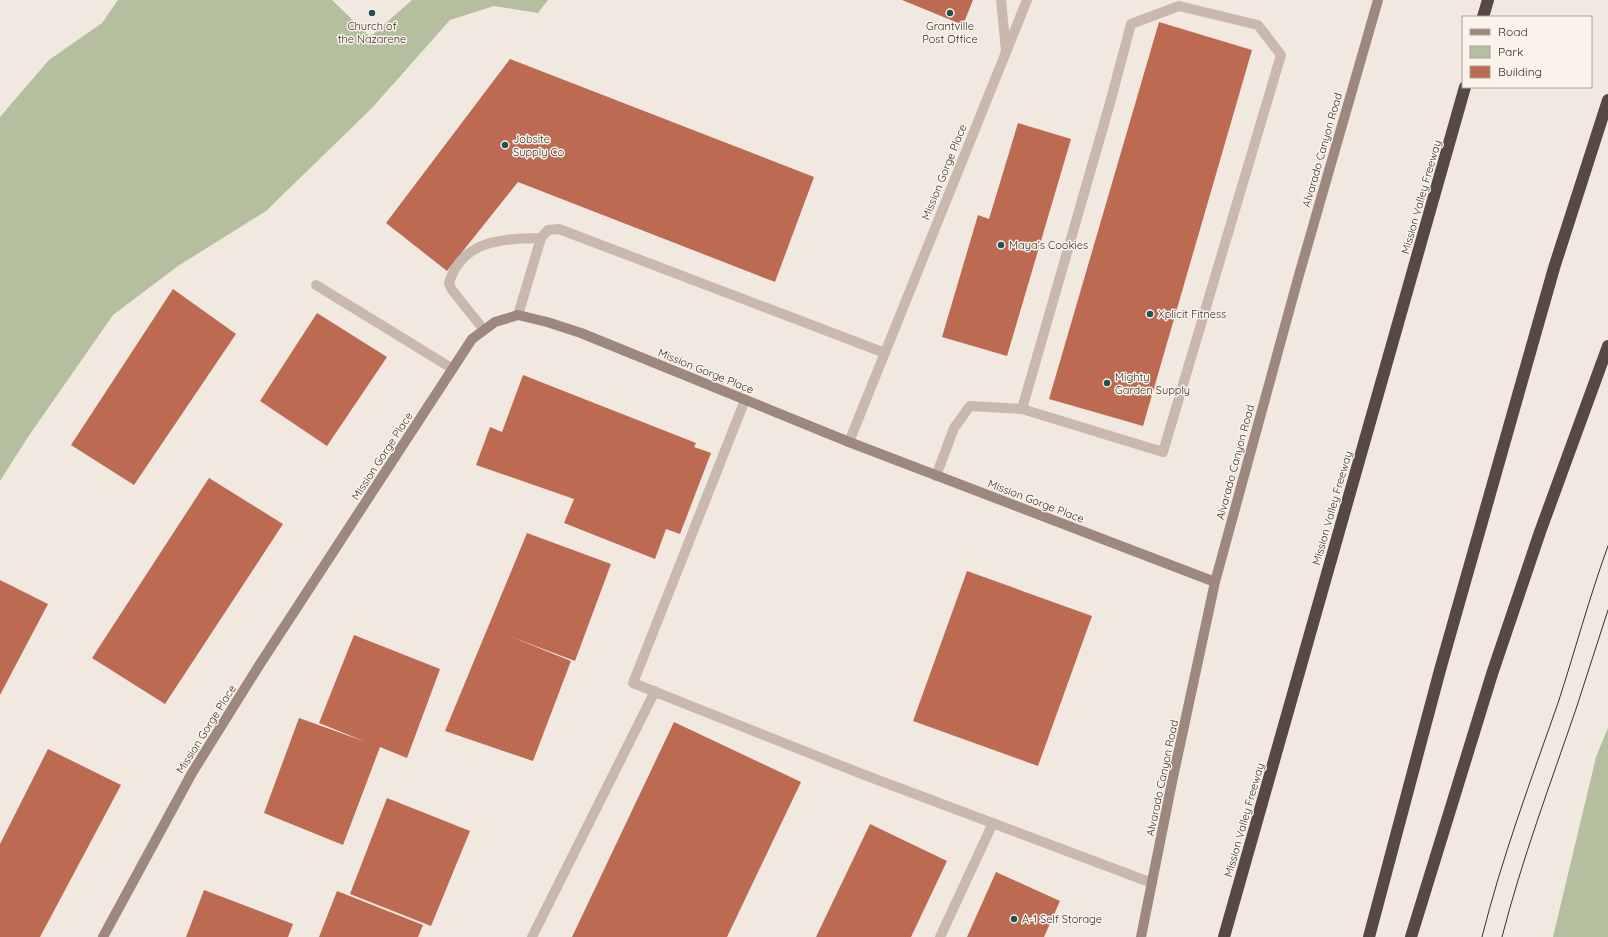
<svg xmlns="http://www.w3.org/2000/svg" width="1608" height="937" viewBox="0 0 1608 937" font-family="Quicksand,sans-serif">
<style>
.green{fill:#b5bfa0}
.building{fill:#bc6b52}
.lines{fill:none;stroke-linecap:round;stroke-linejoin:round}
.lane{stroke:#c8b9ac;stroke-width:10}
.street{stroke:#c8b9ac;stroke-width:10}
.secondary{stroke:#9c887d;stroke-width:10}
.highway{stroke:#574842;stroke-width:12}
.tram{stroke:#372e2a;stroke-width:1}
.poi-dot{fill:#235255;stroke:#f9f3eb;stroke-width:1.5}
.labels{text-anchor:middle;stroke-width:3;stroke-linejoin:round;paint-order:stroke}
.poi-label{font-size:11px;fill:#372e2a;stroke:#f9f3eb;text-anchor:start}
.street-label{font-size:11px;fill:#372e2a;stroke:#f9f3eb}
</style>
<rect width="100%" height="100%" fill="#f1e8df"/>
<path class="green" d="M118,0H332L370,37L412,0H548L538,13L494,6L450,20L372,108L266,211L178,266L113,315L28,437L0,481V117L49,60L102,23Z
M1608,728V937H1553L1596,757Z"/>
<path class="building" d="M902,0H973L963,25Z
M1159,22L1252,50L1143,426L1049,399Z
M510,59L814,177L775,282L518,182L447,271L386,223Z
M1018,123L1071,139L1007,356L942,337L978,215L989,219Z
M173,289L236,334L134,485L71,445Z
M317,313L387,357L327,446L260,401Z
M523,375L696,443L694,447L711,453L680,534L666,529L655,559L564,523L574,499L476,465L490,427L502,432Z
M209,478L283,524L165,704L92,658Z
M527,533L611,564L575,661L509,636L571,661L533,761L445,731Z
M967,571L1092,616L1038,766L913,721Z
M0,580L48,604L0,695Z
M354,635L440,669L407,758L380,747L343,845L264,813L299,718L366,742L319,723Z
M674,722L801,782L727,937H572Z
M48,749L121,785L40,937H0V844Z
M387,798L470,831L431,926L350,894Z
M870,824L947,861L911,937H816Z
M996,872L1060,901L1044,937H967Z
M204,890L293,924L288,937H186Z
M337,891L423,925L418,937H319Z"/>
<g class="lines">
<path class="lane" d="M1001,0L1006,51
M1179,6L1258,25L1281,55L1163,452L1022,409L1110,103L1131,24Z
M316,285L453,369
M518,315L541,238L548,230L559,229L885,353
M484,330L452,290L449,283C462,240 503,238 541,238
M745,400L633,683L862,774L1152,883
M936,476L954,428L970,406L1022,409
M532,937L655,691
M940,937L993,823"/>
<path class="street" d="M849,442L1027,0"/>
<path class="secondary" d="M103,937L192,773L260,664L472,339L495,322L518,315L547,322L581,333L849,442L1215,582
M1141,937L1172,782L1215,582L1297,282L1378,0"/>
<path class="highway" d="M1483,17L1488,0
M1224,937L1465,87
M1369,937L1440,670L1554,268L1608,100
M1411,937L1492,674L1540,532L1608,346"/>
<path class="tram" d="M1482,937C1502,857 1531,780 1558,703C1575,651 1589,598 1608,546
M1502,937C1522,859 1550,785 1576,709C1587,676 1597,643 1608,610"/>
</g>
<g class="poi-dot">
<circle cx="372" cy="13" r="4"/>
<circle cx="950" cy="13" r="4"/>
<circle cx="505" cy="145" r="4"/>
<circle cx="1001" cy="245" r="4"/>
<circle cx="1150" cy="314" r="4"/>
<circle cx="1107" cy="383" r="4"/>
<circle cx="1014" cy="919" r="4"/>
</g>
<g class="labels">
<g class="poi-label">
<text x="372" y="30" text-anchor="middle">Church of<tspan x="372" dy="13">the Nazarene</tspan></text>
<text x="950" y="30" text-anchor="middle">Grantville<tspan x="950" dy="13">Post Office</tspan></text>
<text x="513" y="143">Jobsite<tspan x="513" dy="13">Supply Co</tspan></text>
<text x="1009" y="249">Maya’s Cookies</text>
<text x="1158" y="318">Xplicit Fitness</text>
<text x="1115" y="381">Mighty<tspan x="1115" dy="13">Garden Supply</tspan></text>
<text x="1022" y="923">A-1 Self Storage</text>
</g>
<g class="street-label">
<text transform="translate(1322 150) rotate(-74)" y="4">Alvarado Canyon Road</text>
<text transform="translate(944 172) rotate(-68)" y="4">Mission Gorge Place</text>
<text transform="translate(1421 197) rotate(-74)" y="4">Mission Valley Freeway</text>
<text transform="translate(706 371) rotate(22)" y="4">Mission Gorge Place</text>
<text transform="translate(382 456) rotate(-57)" y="4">Mission Gorge Place</text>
<text transform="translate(1235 462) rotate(-75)" y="4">Alvarado Canyon Road</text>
<text transform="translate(1036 501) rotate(21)" y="4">Mission Gorge Place</text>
<text transform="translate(1332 508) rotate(-74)" y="4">Mission Valley Freeway</text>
<text transform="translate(206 729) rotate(-58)" y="4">Mission Gorge Place</text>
<text transform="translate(1162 778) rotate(-78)" y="4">Alvarado Canyon Road</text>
<text transform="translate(1244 820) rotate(-74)" y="4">Mission Valley Freeway</text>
</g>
</g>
<rect x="1462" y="16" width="130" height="72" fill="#f9f3eb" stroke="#aba49e"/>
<rect x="1470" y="29" width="20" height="6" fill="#9c887d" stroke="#aba49e"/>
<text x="1498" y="36" font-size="12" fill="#372e2a">Road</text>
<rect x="1470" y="46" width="20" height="12" fill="#b5bfa0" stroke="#aba49e"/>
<text x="1498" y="56" font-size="12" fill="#372e2a">Park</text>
<rect x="1470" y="66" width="20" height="12" fill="#bc6b52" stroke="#aba49e"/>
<text x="1498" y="76" font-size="12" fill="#372e2a">Building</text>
</svg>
